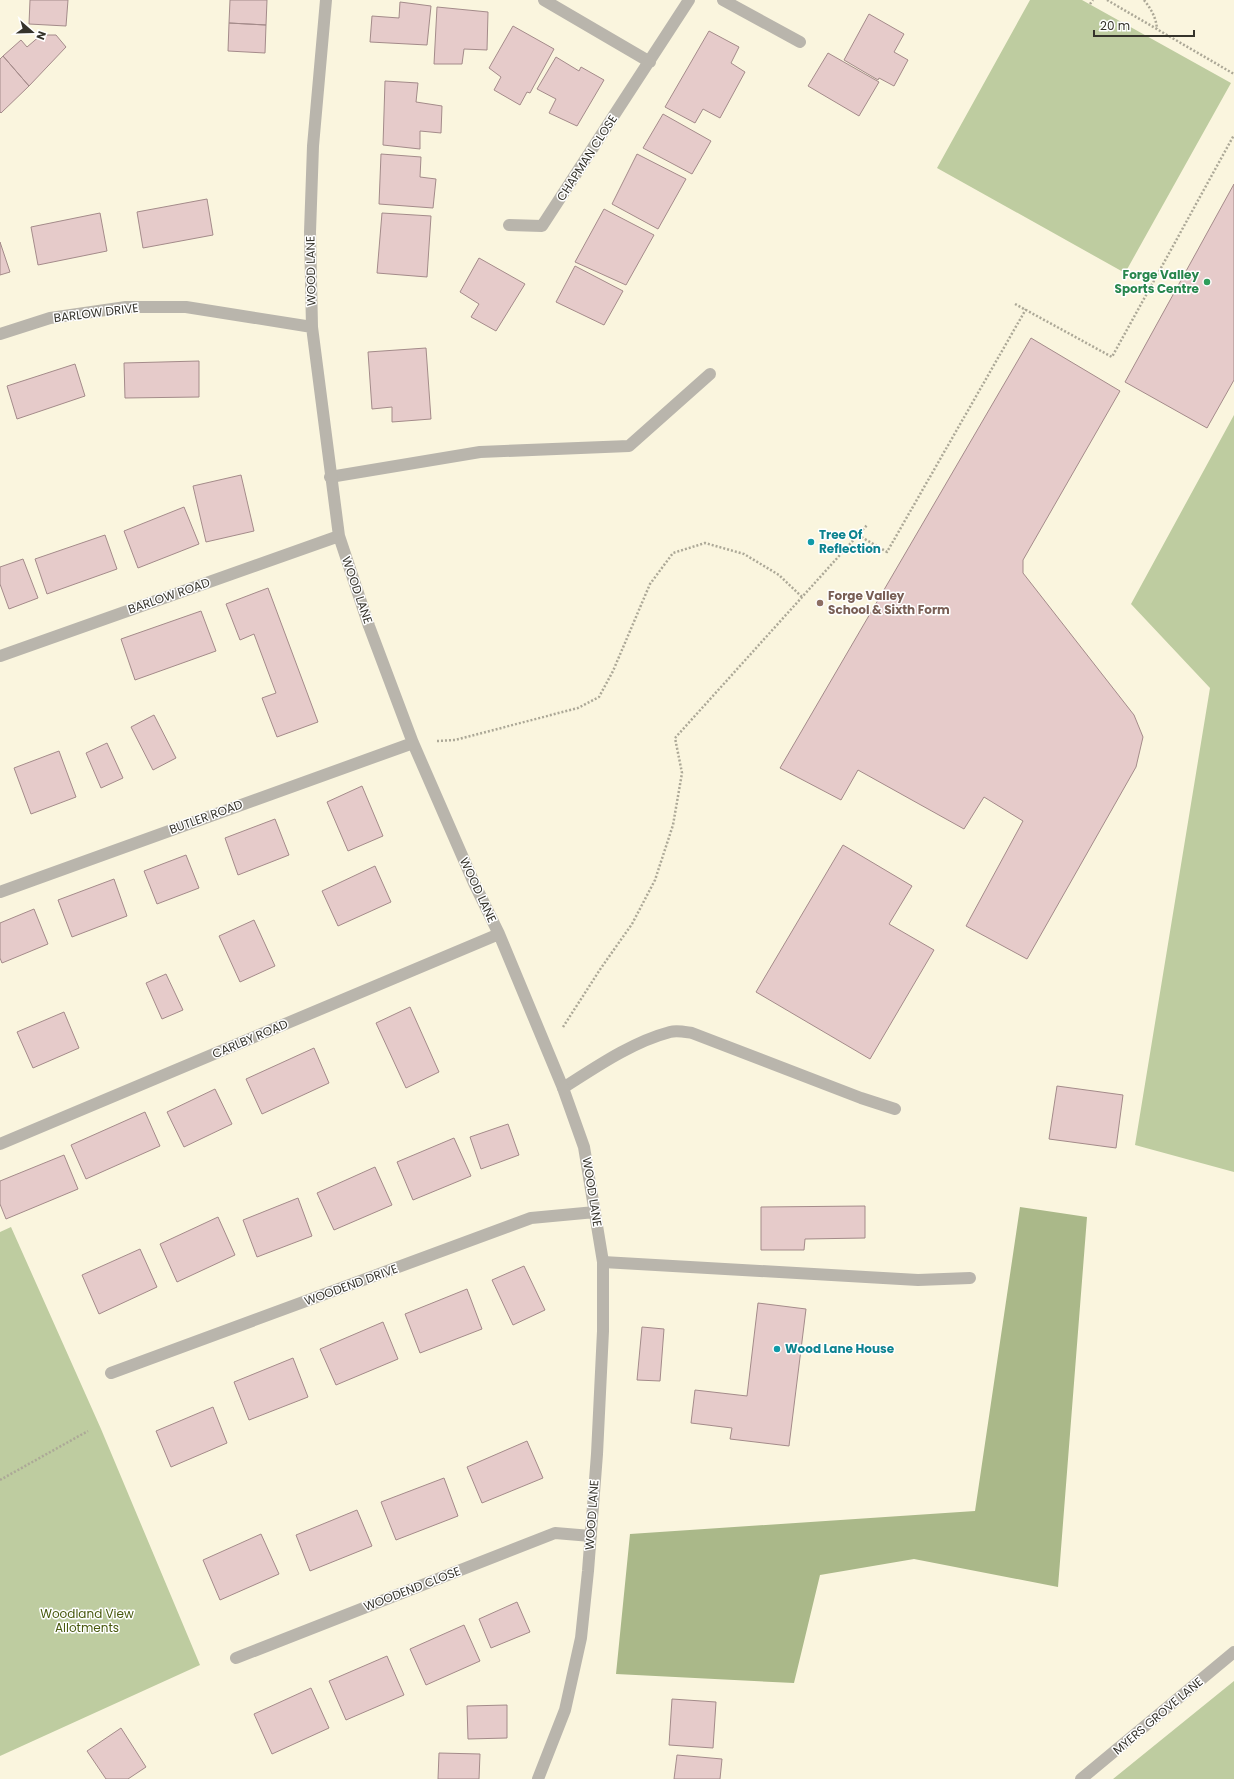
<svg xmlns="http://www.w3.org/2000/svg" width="1234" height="1779" viewBox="0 0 1234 1779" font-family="Poppins,sans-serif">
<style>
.green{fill:#becca0}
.forest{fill:#aab889}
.building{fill:#e6cbca;stroke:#a48b8a}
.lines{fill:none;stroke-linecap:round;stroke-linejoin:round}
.path{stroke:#aca897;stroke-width:2.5;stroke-dasharray:2 2;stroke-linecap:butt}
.service{stroke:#b9b5ac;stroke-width:12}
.minor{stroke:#b9b5ac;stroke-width:12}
.leisure-dot{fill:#2e9e5b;stroke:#fff;stroke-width:1.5}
.culture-dot{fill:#0f9aa8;stroke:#fff;stroke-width:1.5}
.education-dot{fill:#8d6e63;stroke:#fff;stroke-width:1.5}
.labels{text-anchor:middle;stroke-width:3;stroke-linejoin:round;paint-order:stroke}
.street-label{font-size:12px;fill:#35332b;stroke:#fff}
.leisure-label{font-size:12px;font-weight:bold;fill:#27864d;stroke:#fff;text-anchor:end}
.culture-label{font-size:12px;font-weight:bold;fill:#0d838f;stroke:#fff;text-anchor:start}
.education-label{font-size:12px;font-weight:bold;fill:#785e54;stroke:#fff;text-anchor:start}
.park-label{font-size:12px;fill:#47580d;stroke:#fff}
</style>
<rect width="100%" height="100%" fill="#faf5de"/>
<path class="green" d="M1030,0H1082L1231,83L1125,273L937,168Z
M1234,415V1172L1135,1145L1210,688L1131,604Z
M11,1227L101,1429L200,1665L0,1756V1232Z
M1234,1681V1779H1113Z"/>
<path class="forest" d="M1020,1207L1087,1217L1058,1587L914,1559L820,1575L794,1683L616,1674L630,1534L975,1511Z"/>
<path class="building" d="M30,0H68L66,26L29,24Z
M230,0H267L266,25L229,23Z
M400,2L431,6L427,45L370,42L372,16L399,18Z
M437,7L488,12L487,50L464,49L462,64H434Z
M869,14L904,34L894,52L908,60L894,86L879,78L878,80L844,60Z
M229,23L266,25L265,53L228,51Z
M513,26L554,49L530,93L527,92L520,105L494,90L501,77L489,68Z
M709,31L739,47L731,63L745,72L720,118L703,109L695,123L665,107Z
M41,35H56L66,47L29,86L3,56L21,40L27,47Z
M828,53L879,82L859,116L808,86Z
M3,56L29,86L1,113L0,112V59Z
M556,57L579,71L581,67L604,80L577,126L549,113L556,99L537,89Z
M385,81L418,83L416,102L442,106L441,133L420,131V149L383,145Z
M663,114L711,141L692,174L643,148Z
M381,154L421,157L420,177L436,179L433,208L379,204Z
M637,154L686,179L658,229L612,204Z
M1234,184V380L1207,428L1125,382Z
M207,199L213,235L143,248L137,212Z
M604,209L654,235L626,285L575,262Z
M100,213L107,251L38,265L31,227Z
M382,213L431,216L427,277L377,273Z
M0,242L10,272L0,275Z
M479,258L525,284L496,331L471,317L479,304L460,292Z
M575,266L623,291L604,325L556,302Z
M1031,338L1120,391L1023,560V573L1134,715L1143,737L1136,767L1027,959L966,926L1023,821L984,797L964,829L858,770L841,800L780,768Z
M426,348L431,419L392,422V407L372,409L368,352Z
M199,361V397L125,398L124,363Z
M75,364L85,396L17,419L7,386Z
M241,475L254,531L206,542L193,486Z
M184,507L199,544L138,568L124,531Z
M105,535L117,569L47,594L35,559Z
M23,559L38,598L9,609L0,584V567Z
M268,588L318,722L277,737L262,698L276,693L254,634L240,640L226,604Z
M201,611L216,651L135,680L121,639Z
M154,715L176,758L153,770L131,727Z
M107,743L123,778L101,788L86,753Z
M59,751L76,797L31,814L14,768Z
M362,786L383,836L348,851L327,802Z
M275,819L289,855L238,875L225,838Z
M843,845L912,886L889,924L934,950L870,1059L756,992Z
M186,855L199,888L157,904L144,871Z
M375,866L391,902L338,926L322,891Z
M114,879L127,916L72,937L58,900Z
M34,909L48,944L2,963L0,958V923Z
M254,920L275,966L240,982L219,936Z
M166,974L183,1010L162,1019L146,983Z
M410,1007L439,1072L406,1088L376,1023Z
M64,1012L79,1048L33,1068L17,1032Z
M314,1048L329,1083L262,1114L246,1079Z
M1057,1086L1123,1095L1116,1148L1049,1139Z
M215,1089L232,1124L184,1147L167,1112Z
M145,1112L160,1146L86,1179L71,1145Z
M508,1124L519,1155L481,1169L470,1137Z
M454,1138L471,1176L413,1200L397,1162Z
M64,1155L78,1189L6,1219L0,1204V1181Z
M375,1167L392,1205L334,1230L317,1193Z
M298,1198L312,1236L257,1257L243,1220Z
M865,1206V1238L805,1239L804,1250H761V1207Z
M218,1217L235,1255L177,1282L160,1244Z
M140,1249L157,1287L99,1314L82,1275Z
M524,1266L545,1310L513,1325L492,1280Z
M467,1289L482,1329L420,1353L405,1314Z
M758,1303L806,1309L789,1446L730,1439L732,1428L691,1423L695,1390L747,1396Z
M383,1322L398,1359L336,1385L320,1349Z
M642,1327L664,1329L660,1381L637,1380Z
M293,1358L308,1397L249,1420L234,1382Z
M213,1407L227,1443L171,1467L156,1431Z
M527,1441L543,1478L482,1503L467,1467Z
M444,1478L458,1516L396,1540L381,1502Z
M357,1510L372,1546L310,1571L296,1535Z
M261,1534L279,1574L220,1600L203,1560Z
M517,1602L530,1632L491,1648L479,1619Z
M464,1625L480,1661L426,1685L410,1649Z
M387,1656L404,1695L346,1720L329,1681Z
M311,1688L329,1728L272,1754L254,1714Z
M672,1699L716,1702L713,1748L669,1745Z
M507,1705V1738L468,1739L467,1706Z
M121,1728L146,1767L128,1779H106L87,1751Z
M439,1753L480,1754L479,1779H438Z
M677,1755L722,1759L720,1779H674Z"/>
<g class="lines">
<path class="path" d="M1107,0L1234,74
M1144,0C1151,9 1156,17 1157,29
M1090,4L1093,0
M1015,304L1112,357L1234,135
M858,535L887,552L1026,309
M437,741L455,740L578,708L599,697L613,671L650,584L673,553L705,543L744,554L779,575L802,597
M563,1027L601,968L632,924L655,880L673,825L682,773L675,738L867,525
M0,1480L88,1431"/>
<path class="service" d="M723,0L800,42
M330,477L480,452L629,446L710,374
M563,1088C596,1067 632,1042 670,1032C677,1030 685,1032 692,1033L861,1098L895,1109
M603,1262L918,1280L970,1278"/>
<path class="minor" d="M326,0L313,146L310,232L312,327L339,536L369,626L413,743L474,883L499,934L563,1088L584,1147L603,1262V1331L597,1454L588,1571L581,1638L565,1710L538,1779
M544,0L650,62
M509,225L542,226L689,0
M0,334L50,318L126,307H186L312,327
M0,656L339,536
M0,892L413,743
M0,1144L499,934
M111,1373L531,1218L595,1212
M236,1658L555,1533L591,1536
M1081,1779L1234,1652"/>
</g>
<circle class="leisure-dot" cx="1207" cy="282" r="4"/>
<g class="culture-dot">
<circle cx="811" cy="542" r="4"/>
<circle cx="777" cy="1349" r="4"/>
</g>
<circle class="education-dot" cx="820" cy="603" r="4"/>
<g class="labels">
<g class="street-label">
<text transform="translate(587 158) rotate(-57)" y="4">CHAPMAN CLOSE</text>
<text transform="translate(311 271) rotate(-91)" y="4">WOOD LANE</text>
<text transform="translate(96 313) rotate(-7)" y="4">BARLOW DRIVE</text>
<text transform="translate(357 590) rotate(71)" y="4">WOOD LANE</text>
<text transform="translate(169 596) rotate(-19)" y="4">BARLOW ROAD</text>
<text transform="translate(206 817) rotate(-20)" y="4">BUTLER ROAD</text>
<text transform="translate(478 890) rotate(65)" y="4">WOOD LANE</text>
<text transform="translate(250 1039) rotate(-23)" y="4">CARLBY ROAD</text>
<text transform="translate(592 1192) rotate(81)" y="4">WOOD LANE</text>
<text transform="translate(351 1285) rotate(-20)" y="4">WOODEND DRIVE</text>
<text transform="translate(592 1515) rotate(-86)" y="4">WOOD LANE</text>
<text transform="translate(412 1589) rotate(-21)" y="4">WOODEND CLOSE</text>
<text transform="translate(1158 1716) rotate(-40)" y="4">MYERS GROVE LANE</text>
</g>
<g class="leisure-label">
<text x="1199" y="279">Forge Valley<tspan x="1199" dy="14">Sports Centre</tspan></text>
</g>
<g class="culture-label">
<text x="819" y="539">Tree Of<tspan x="819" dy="14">Reflection</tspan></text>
<text x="785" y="1353">Wood Lane House</text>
</g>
<g class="education-label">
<text x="828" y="600">Forge Valley<tspan x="828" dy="14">School &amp; Sixth Form</tspan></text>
</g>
<g class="park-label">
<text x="87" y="1618">Woodland View<tspan x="87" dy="14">Allotments</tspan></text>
</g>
</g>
<g transform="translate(32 32) rotate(110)" stroke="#ffffff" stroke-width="3" paint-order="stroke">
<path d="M0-3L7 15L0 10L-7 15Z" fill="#35332b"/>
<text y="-6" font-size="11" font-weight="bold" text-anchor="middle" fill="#35332b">N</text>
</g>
<path d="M1094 30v6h100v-6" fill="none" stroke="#35332b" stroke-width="2"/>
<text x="1100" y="30" font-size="12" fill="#35332b" stroke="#ffffff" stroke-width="3" paint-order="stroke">20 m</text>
</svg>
